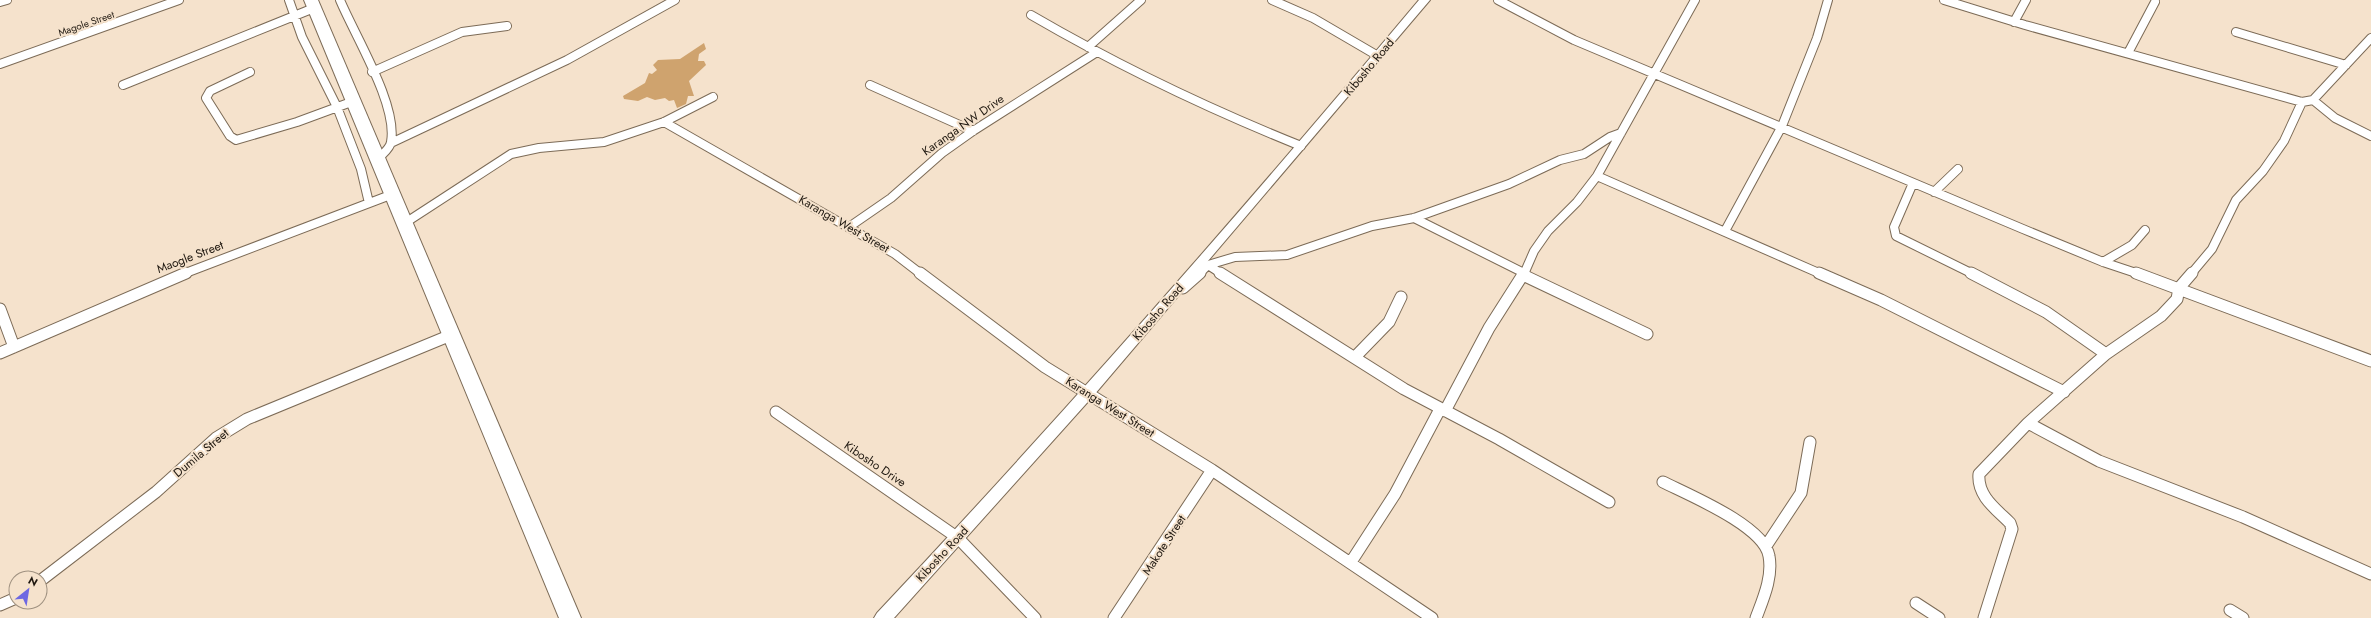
<svg xmlns="http://www.w3.org/2000/svg" width="2371" height="618" viewBox="0 0 2371 618" font-family="Jost,sans-serif">
<style>
.water{fill:#cfa36e}
.lines{fill:none;stroke-linecap:round;stroke-linejoin:round}
.street-far1-casing{stroke:#7c6b57;stroke-width:10}
.street-casing{stroke:#7c6b57;stroke-width:13}
.secondary-casing{stroke:#7c6b57;stroke-width:2}
.highway-casing{stroke:#7c6b57;stroke-width:2}
.street-far1{stroke:#fff;stroke-width:8}
.street{stroke:#fff;stroke-width:11}
.secondary{fill:#fff;fill-rule:evenodd}
.highway{fill:#fff;fill-rule:evenodd}
.labels{text-anchor:middle;stroke-width:4;stroke-linejoin:round;paint-order:stroke}
.far-street-label{font-size:10px;fill:#1e170f;stroke:#f5e2cc}
.street-label{font-size:12px;fill:#1e170f;stroke:#f5e2cc}
</style>
<rect width="100%" height="100%" fill="#f5e2cc"/>
<path class="water" d="M704,43L706,49L699,54L698,61H704L706,65L689,81L694,96H688L686,104L677,108L674,100L669,101L665,98L655,100L647,97L638,101L624,99L623,96L645,83L649,73L652,74L657,70L653,65L658,60L680,59Z"/>
<g class="lines">
<g class="street-far1-casing">
<path id="street-far1" d="M289,0L302,37L337,107L361,169L369,203
M340,0C355,36 398,105 391,142C390,149 382,154 378,159
M1272,0L1313,18L1378,56
M1498,0L1574,40L2023,229L2103,262L2139,274
M1944,0L2025,25L2302,102L2313,100L2371,38
M0,2L7,0
M1031,15C1117,65 1209,109 1301,146
M2014,22L2026,0
M2236,32L2346,65
M1088,47L1141,0
M2128,53L2155,2
M0,64L179,0
M250,72L210,91L206,98L230,136L236,140L297,122L354,101
M372,72L462,32L507,26
M123,85L314,8
M870,85L973,131
M2313,100L2335,118L2371,136
M664,122L895,254L921,274
M391,143L567,60L675,0
M1597,176L1821,274
M1913,183L1894,227L1896,236L1973,274
M1934,192L1958,169
M1414,218L1524,273
M405,223L511,154L539,148L604,142L664,122L713,97
M849,227L891,198L942,153L973,131L1097,52
M1725,231L1782,126L1817,38L1828,0
M2103,262L2132,245L2145,230
M1208,265L1235,257L1287,255L1372,226L1414,218L1509,184L1560,160L1584,154L1610,137L1621,133
M183,274L393,194
M1199,274L1208,265L1222,274
M1524,274L1534,251L1548,231L1577,202L1597,176L1695,0
M2191,274L2212,249L2236,200L2263,171L2284,141L2302,102"/>
</g>
<g class="street-casing">
<path id="street" d="M920,273L1045,367L1212,470L1432,618
M1220,273L1404,389L1499,439L1609,502
M1819,273L1881,300L2064,392
M1971,273L2046,312L2106,354
M2136,273L2371,361
M1523,275L1647,334
M1183,288L1200,273
M0,309L14,347
M0,353L186,273
M1355,357L1389,322L1401,297
M1445,411L1489,328L1524,273
M776,412L958,538L1035,618
M2028,423L2099,461L2243,517L2371,574
M1663,482C1689,495 1764,526 1769,556C1773,577 1763,599 1756,618
M1766,546L1801,493L1810,442
M1351,562L1395,494L1440,409
M40,581L156,492L216,438L247,419L451,335
M1916,603L1939,618
M0,605L16,598
M2230,610L2243,618
M1114,618L1212,470
M1984,618L2012,529L2010,523C1996,509 1977,496 1979,474L2028,423L2106,354L2161,316L2177,299L2179,288L2192,273"/>
</g>
<g class="secondary-casing">
<path id="secondary" d="M1419,0H1430L1094,395L894,618H874L877,613C1064,414 1244,209 1419,0Z"/>
</g>
<g class="highway-casing">
<path id="highway" d="M304,0H318L581,618H559Z"/>
</g>
<use href="#street-far1" class="street-far1"/>
<use href="#street" class="street"/>
<use href="#secondary" class="secondary"/>
<use href="#highway" class="highway"/>
</g>
<g class="labels">
<g class="far-street-label">
<text transform="translate(86 23) rotate(-19)" y="4">Magole Street</text>
</g>
<g class="street-label">
<text transform="translate(1369 67) rotate(-50)" y="4">Kibosho Road</text>
<text transform="translate(963 125) rotate(-35)" y="4">Karanga NW Drive</text>
<text transform="translate(844 224) rotate(30)" y="4">Karanga West Street</text>
<text transform="translate(190 257) rotate(-21)" y="4">Maogle Street</text>
<text transform="translate(1158 312) rotate(-49)" y="4">Kibosho Road</text>
<text transform="translate(1110 407) rotate(32)" y="4">Karanga West Street</text>
<text transform="translate(201 453) rotate(-40)" y="4">Dumila Street</text>
<text transform="translate(875 464) rotate(34)" y="4">Kibosho Drive</text>
<text transform="translate(1164 545) rotate(-57)" y="4">Makote Street</text>
<text transform="translate(942 554) rotate(-47)" y="4">Kibosho Road</text>
</g>
</g>
<g transform="translate(28 590) rotate(30)"><circle r="19" fill="#f5e2cc" stroke="#9f9180"/>
<path d="M0-3L7 15L0 10L-7 15Z" fill="#6e68e2"/>
<text y="-6" font-size="11" font-weight="bold" text-anchor="middle" fill="#1e170f">N</text>
</g>
</svg>
